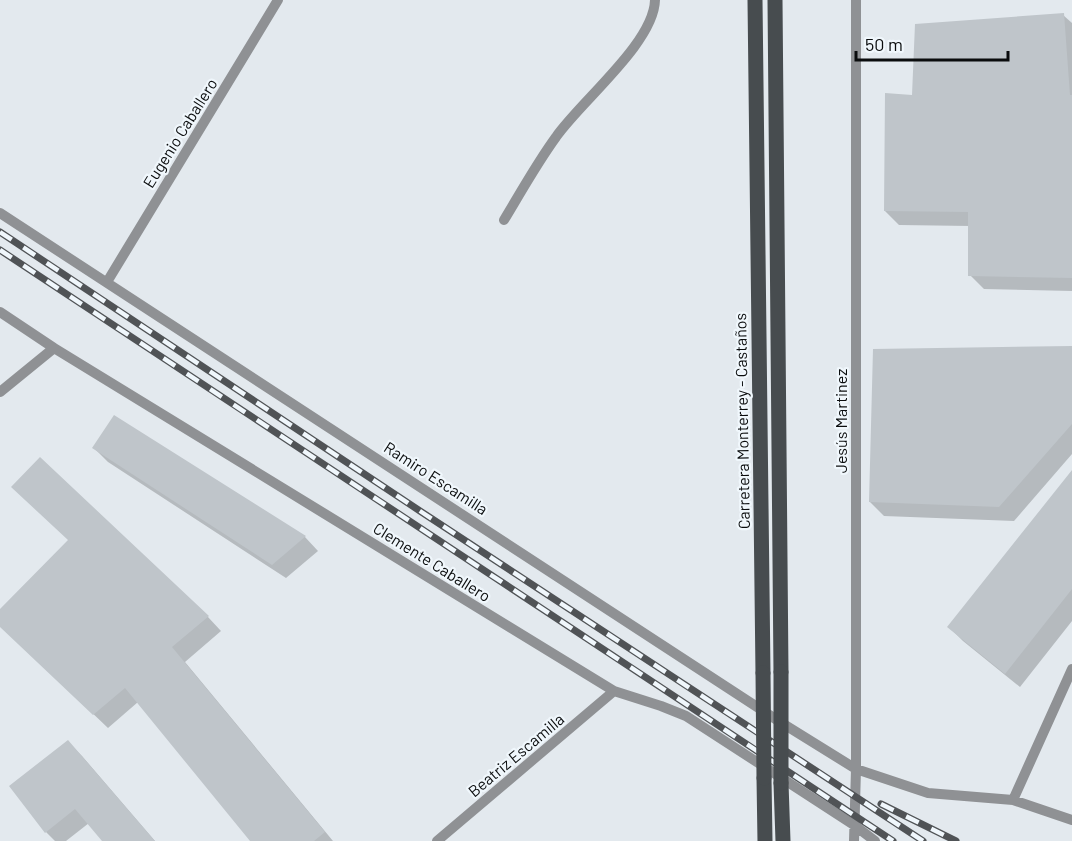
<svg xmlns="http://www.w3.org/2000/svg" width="1072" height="841" viewBox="0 0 1072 841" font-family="Barlow,sans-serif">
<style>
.shadow{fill:#0003}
.building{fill:#bfc5ca}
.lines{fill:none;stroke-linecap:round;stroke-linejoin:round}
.service{stroke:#8f9194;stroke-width:10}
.primary{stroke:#474c4f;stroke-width:15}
.rail-casing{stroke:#505356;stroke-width:7}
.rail{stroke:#f0f7fc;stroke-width:4.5;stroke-dasharray:14;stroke-linecap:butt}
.primary-bridge{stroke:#474c4f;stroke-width:15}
.labels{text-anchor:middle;stroke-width:4.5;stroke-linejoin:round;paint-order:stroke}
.street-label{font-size:16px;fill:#0a0c0d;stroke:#f0f7fc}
</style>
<rect width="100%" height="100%" fill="#e3e9ee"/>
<path class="shadow" d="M1063,15L1072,23V291L984,289L970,275V226L899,225L885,211L914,97Z
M1072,348V454L1014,521L884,516L870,502Z
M94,448L305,537L318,551L286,578L108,462Z
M1072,473V621L1020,687L963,641L949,627Z
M0,611L208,617L221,631L185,662L333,841H252L138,702L108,728L0,625Z
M68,742L82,756L155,841H104L89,823L66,841H55L46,832Z"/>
<path class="building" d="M1064,13L1070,95H1072V278L968,276V212L884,211L885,93L912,95L915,24Z
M1072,346V424L999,507L869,502L873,349Z
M114,415L306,536L272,565L92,448Z
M40,457L209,616L172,647L325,832L314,841H250L125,688L93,715L0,627V609L68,540L11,487Z
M1072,470V589L1005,674L947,627Z
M68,740L155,841H102L75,809L45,833L9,786Z"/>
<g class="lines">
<path class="service" d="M0,213L777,720L856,769L928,793L1013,800L1072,820
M504,220C521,192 537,163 556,137C581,101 654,43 655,0
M107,282L278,0
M0,312L54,348L614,691L661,706L686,716L854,825L875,841
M0,392L54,348
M1013,800L1072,669
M437,841L614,691
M854,841L856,769V0"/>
<path class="primary" d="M755,0L763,673
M775,0L781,672
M764,778L765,841
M781,783L783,841"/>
<g class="rail-casing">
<path id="rail" d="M0,232L420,511L923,841
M0,250L893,841
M881,804L956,841"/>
</g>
<use href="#rail" class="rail"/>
<path class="primary-bridge" d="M781,672V783
M763,673L764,778"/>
</g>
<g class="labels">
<g class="street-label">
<text transform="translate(180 133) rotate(-58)" y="6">Eugenio Caballero</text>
<text transform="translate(742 421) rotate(-91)" y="6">Carretera Monterrey - Castaños</text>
<text transform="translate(841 421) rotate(-90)" y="6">Jesús Martinez</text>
<text transform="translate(436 478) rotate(33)" y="6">Ramiro Escamilla</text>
<text transform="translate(432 562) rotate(32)" y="6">Clemente Caballero</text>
<text transform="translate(516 755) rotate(-40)" y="6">Beatriz Escamilla</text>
</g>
</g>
<path d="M856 51v9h152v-9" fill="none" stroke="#0a0c0d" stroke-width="3"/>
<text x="865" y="51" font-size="18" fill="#0a0c0d" stroke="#f0f7fc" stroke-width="4.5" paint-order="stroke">50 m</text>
</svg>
